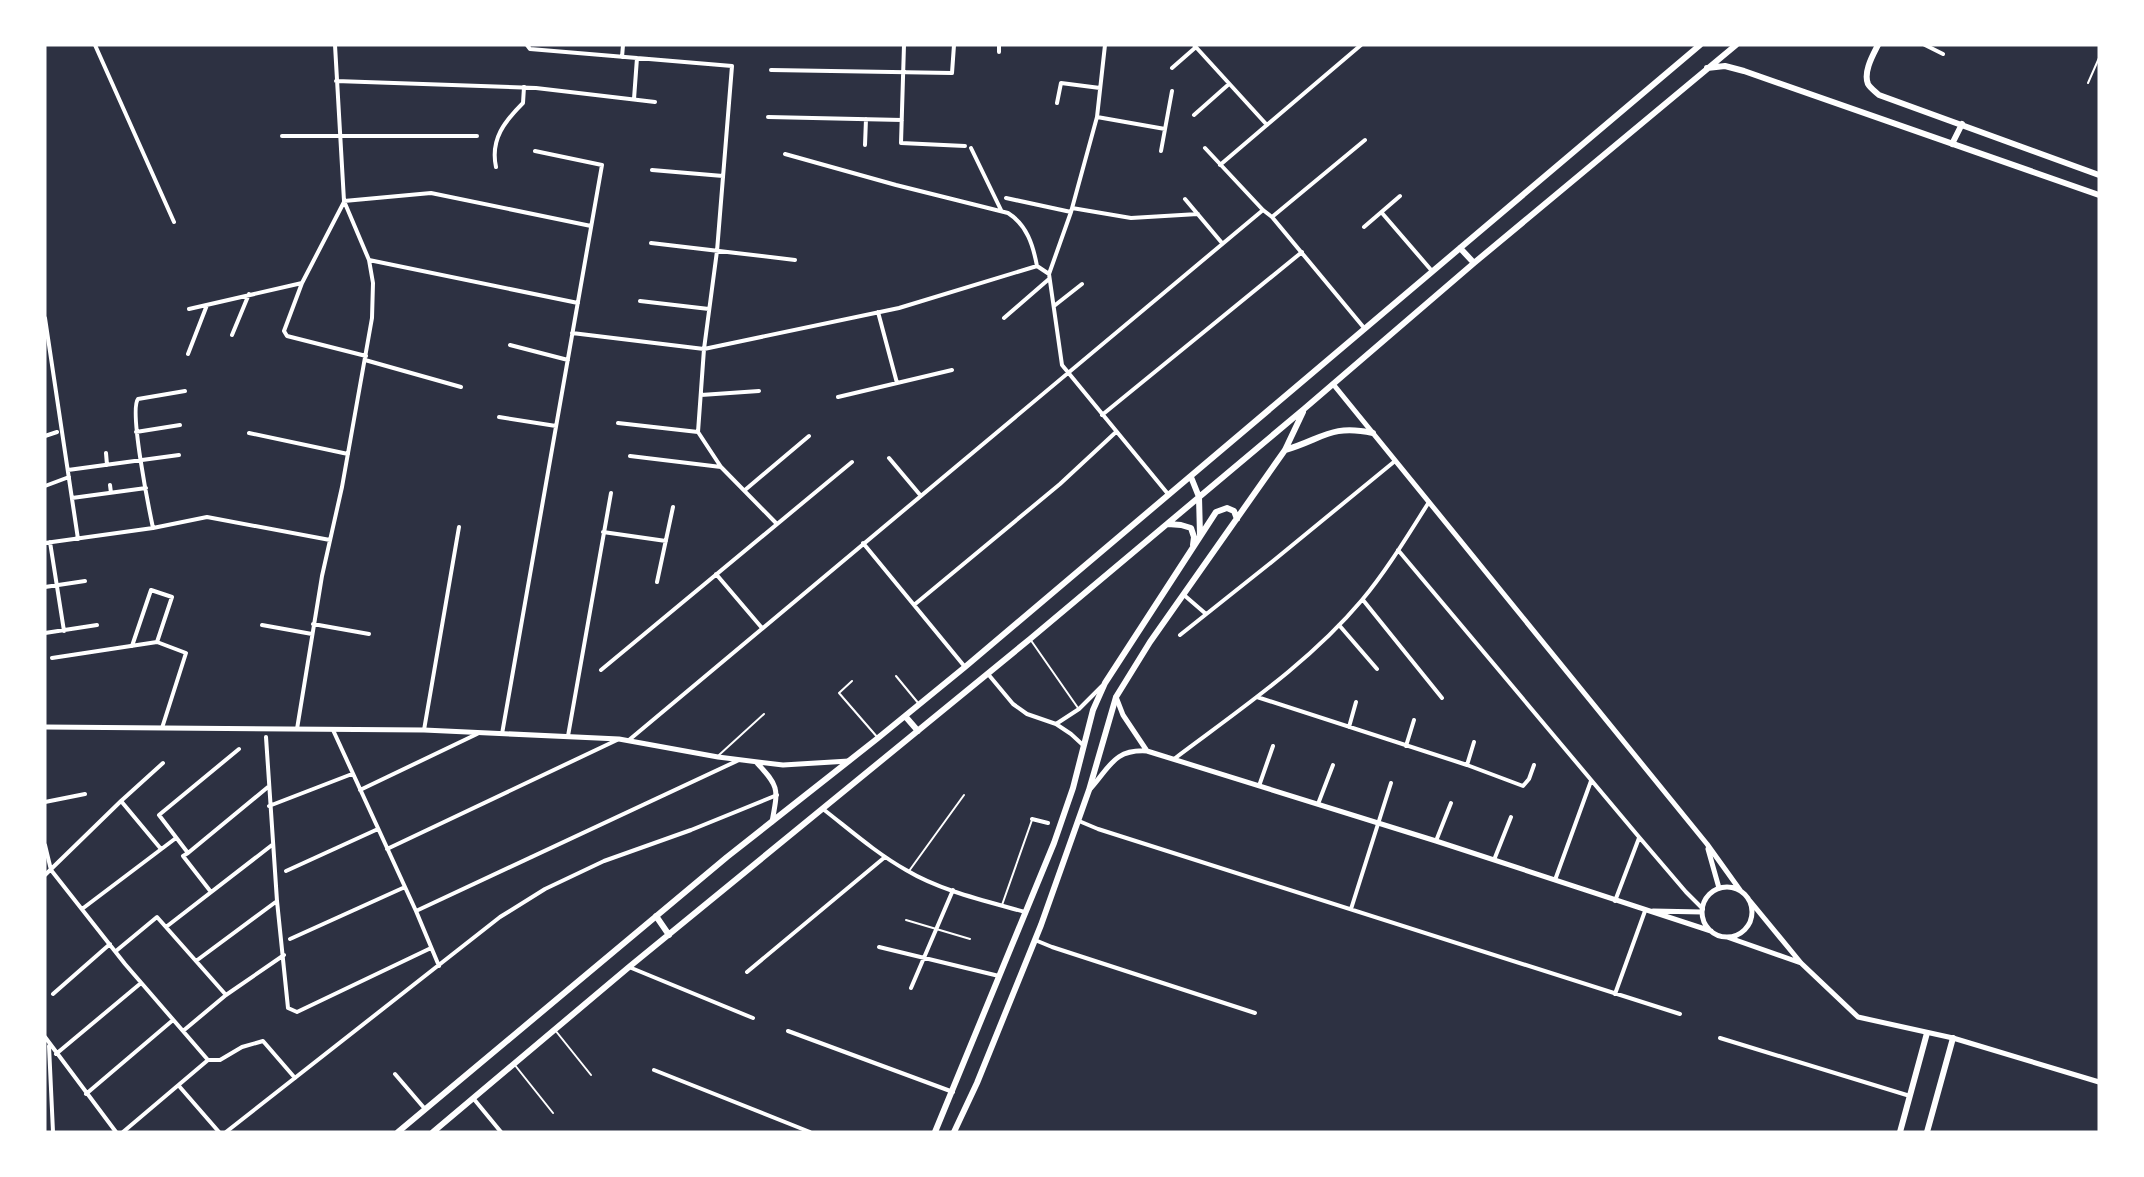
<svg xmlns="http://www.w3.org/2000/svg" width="2144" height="1177" viewBox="0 0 2144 1177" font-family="'Roboto Condensed',sans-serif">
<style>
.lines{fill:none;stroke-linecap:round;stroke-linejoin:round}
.service{stroke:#fff;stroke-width:2}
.minor{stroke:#fff;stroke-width:4}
.tertiary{stroke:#fff;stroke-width:5}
.secondary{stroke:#fff;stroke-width:6}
</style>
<rect width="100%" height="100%" fill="#2d3142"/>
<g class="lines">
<path class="service" d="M2088,83L2099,58
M1030,639L1078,708
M896,676L919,704
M852,681L839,693L878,738
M719,755L764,714
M909,871L964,795
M1002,905L1032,820
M906,920L970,939
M555,1030L591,1075
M514,1064L553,1113"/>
<path class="minor" d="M95,45L174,222
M527,45L530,49L732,66L717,251L704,349L698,432L721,467L776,523
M904,45L901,143L965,146
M1105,45L1097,117L1071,212L1049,274L1062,365L1168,494
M1194,45L1267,125
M1925,45L1943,54
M999,52V45
M622,57L623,45
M1172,68L1196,47
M771,70L952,73L954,45
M336,81L536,88L655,102
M634,99L637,58
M1057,103L1061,83L1100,88
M1194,115L1229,84
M768,117L902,120
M1097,117L1165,129
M282,136H477
M865,145L866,119
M971,148L1001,210
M1205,148L1263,210L1272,217L1365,329
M1161,151L1172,91
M785,154L896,185L1008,213C1027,225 1033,245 1037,266L1049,274
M1220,165L1361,45
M496,167C490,139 505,121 523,103L524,87
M652,170L723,176
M1006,198L1071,212
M1185,199L1222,243
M344,201L431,193L591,226
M344,202L302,283L284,331L287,336L366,356
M1072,208L1131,218L1198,214
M1382,213L1432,271
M1272,217L1365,140
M1364,227L1400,196
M651,243L795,260
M369,260L578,303
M640,301L709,309
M1054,306L1082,284
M189,309L302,283
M878,312L897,383
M45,318L78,539
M1004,318L1049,279
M572,333L704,349L899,308L1037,266
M232,335L249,294
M510,345L568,360
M188,354L207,305
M365,360L461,387
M701,395L759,391
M838,397L952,370
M1102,415L1302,252
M499,417L556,426
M618,423L698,432
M136,432L180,425
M249,433L348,454
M45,436L57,432
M106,453L107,465
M630,456L721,467
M889,458L921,496
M68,470L179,455
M110,485L111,493
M45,486L69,477
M745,490L809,436
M72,498L146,488
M153,528C149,509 129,410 138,399L185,391
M603,532L666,541
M50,542L64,631
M45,543L153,528L207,517L330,540
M863,543L965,667
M1398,550L1639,837L1686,892L1703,909
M716,574L762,628
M657,582L673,507
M45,587L85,581
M1184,595L1206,614
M1363,600L1442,698
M914,605L1060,484L1116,432
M313,624L369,634
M262,625L312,634
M1339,625L1377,669
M45,633L97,625
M1180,635L1273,561L1395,461
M132,646L151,590L172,597L157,642
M52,658L157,642L186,653L162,728
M601,670L852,462
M988,674L1013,704L1027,714L1056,724L1071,734L1084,746
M1257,697L1467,765L1523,786L1529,779L1534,765
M1056,724L1079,709L1102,686
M1349,727L1356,702
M297,729L322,576L342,487L372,318L373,283L369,260L344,201L335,45
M333,730L416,911L439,966
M424,730L459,527
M502,734L602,165L535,151
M568,736L611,493
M266,737L277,901L288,1008L297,1012L431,948
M629,740L1263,210
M1406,746L1414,720
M239,749L159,815L188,853L268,787
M1174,759C1239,710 1309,663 1362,600C1387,570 1408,535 1429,502
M1467,765L1474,742
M1259,786L1273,746
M360,790L477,734
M121,801L161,849
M45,802L85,794
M1318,804L1333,765
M269,806L352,774
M823,809C850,830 876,853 906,870C941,891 986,901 1025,912
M1032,819L1048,823
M1079,821L1098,829L1680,1014
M1436,841L1451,803
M45,845L51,870L125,964L208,1060
M387,849L617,740
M188,853L183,856L211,892
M1494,860L1511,817
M286,871L378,829
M45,875L121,801L163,763
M1555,880L1591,781
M1615,901L1639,838
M82,909L176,838
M1351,909L1391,783
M416,911L739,760
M166,927L272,845
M290,939L405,887
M1035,940L1052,947L1255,1013
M879,947L999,976
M116,951L157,917L226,995
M196,961L277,901
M629,967L753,1018
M747,972L885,857
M911,988L953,890
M53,994L110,944
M1615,994L1645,911
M183,1031L226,995L284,955
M788,1031L953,1092
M45,1037L116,1132
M1720,1038L1910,1096
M49,1046L53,1132
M56,1054L141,983
M654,1070L810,1132
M395,1074L425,1109
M179,1086L219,1132
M86,1094L173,1020
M473,1098L501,1132
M123,1132L208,1060H220L242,1047L263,1041L295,1078
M226,1132L500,917L545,889L604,861L691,830L777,795"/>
<path class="tertiary" d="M1333,384L1707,844L1740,890
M45,727L424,730L619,739L718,757L783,765L849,761
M1147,751L1436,841L1711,931
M756,762C780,787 778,789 772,822
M1090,789C1110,767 1114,749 1147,751L1123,715L1116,697
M1708,849L1719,888
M1702 912a25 25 0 1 1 50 0a25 25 0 1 1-50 0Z
M1750,901L1801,963L1858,1017L1953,1038L2099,1082
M1653,911L1702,912
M1727,937L1801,963"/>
<path class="secondary" d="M1878,45C1873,55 1863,72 1868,84C1870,88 1876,92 1879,95L2099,175
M1707,68L1725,66L1744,71L2099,195
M1952,144L1962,124
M1460,248L1474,263
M1285,450C1323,439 1330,424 1373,433
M1191,477L1199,497L1200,535
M1168,524L1181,525L1191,528L1194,537L1193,545
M905,716L918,731
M656,916L669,935
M398,1132L727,857L878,738L965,667L1700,45
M433,1132L629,967L1030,639L1304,409L1474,263L1736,45
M935,1132L1054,843L1073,788L1093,710L1105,683L1216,512L1227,508L1234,511L1237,519
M954,1132L977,1083L1041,925L1089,790L1116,697L1150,642L1285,450L1303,412
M1900,1132L1927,1033
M1927,1132L1953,1038"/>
</g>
<rect width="2144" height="1177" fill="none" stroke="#ffffff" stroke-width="93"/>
</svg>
